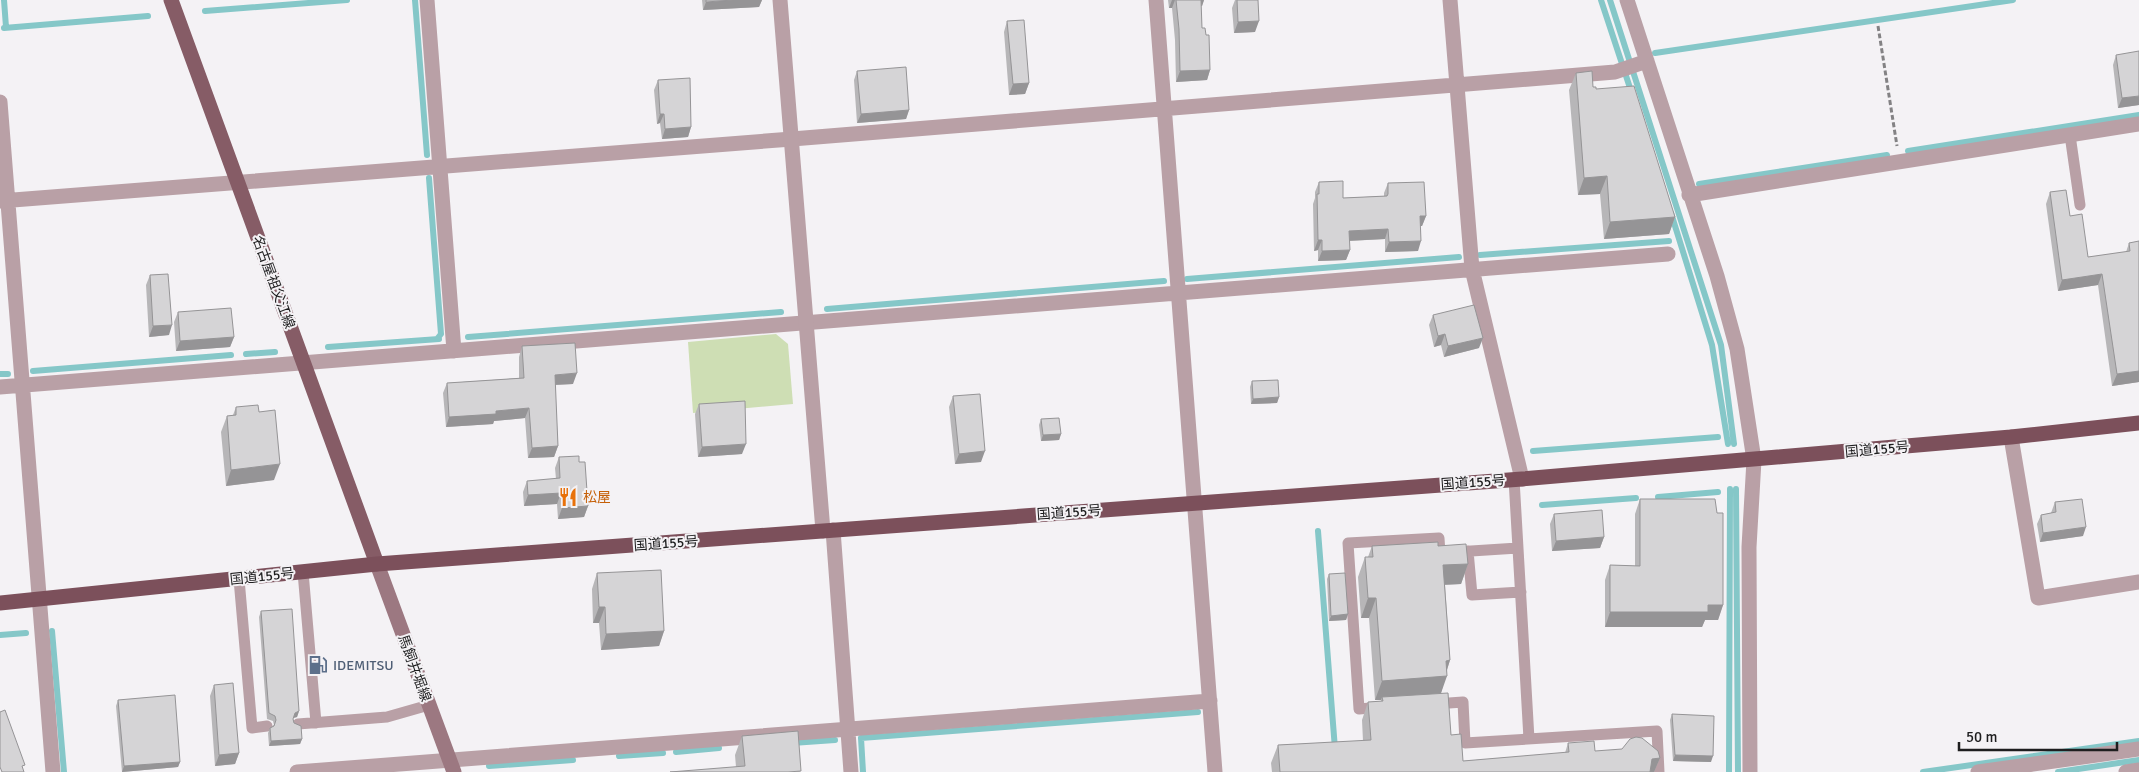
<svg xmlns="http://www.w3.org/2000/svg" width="2139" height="772" viewBox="0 0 2139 772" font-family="Signika,'Noto Sans JP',sans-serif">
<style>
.green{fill:#cedeb4}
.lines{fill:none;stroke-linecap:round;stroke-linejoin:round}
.stream{stroke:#85c7c8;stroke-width:6}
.path{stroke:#838284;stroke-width:3;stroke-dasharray:5 2.5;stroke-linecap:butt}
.service{stroke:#b9a0a6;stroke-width:11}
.minor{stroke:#b9a0a6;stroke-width:15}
.tertiary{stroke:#b9a0a6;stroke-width:15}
.secondary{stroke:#9c7881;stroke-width:15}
.primary{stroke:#865c66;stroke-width:15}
.trunk{stroke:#7c505b;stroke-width:15}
.wall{fill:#b7b6b8}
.shaded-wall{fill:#959496}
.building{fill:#d5d4d6;stroke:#959496}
.labels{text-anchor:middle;stroke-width:4;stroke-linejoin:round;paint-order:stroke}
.street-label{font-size:14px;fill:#1e1e1f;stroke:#f4f2f5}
.food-label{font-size:14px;fill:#c56008;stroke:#f4f2f5;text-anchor:start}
.service-label{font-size:14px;fill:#4e5e75;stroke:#f4f2f5;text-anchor:start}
</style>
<rect width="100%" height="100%" fill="#f4f2f5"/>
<path class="green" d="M776,334L788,344L793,404L693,413L688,342Z"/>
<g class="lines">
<path class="stream" d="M4,0L6,27
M415,0L427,155
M1601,0L1632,94
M1610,0L1721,345L1734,444
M205,11L347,0
M4,28L148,16
M1655,53L2013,0
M1908,151L2139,115
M429,178L441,334L437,339
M1699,184L1887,155
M1671,213L1712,345L1728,444
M1480,255L1669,241
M1187,279L1459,257
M827,309L1164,281
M468,337L781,312
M328,347L439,339
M246,354L275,352
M33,371L231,355
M0,374H8
M1533,451L1718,437
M1736,489L1738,772
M1658,497L1718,492
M1542,505L1636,498
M1318,531L1335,749
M52,631L64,772
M0,635L26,633
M792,743L835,740
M676,752L719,748
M619,756L663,753
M489,766L573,760
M863,772L861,738L1198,712
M1729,772L1730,489
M1923,772L2139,741
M2058,772L2139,760"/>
<path class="path" d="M1878,26L1897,146"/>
<path class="service" d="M2070,135L2080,205
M1514,479L1529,739
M1468,551L1472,595L1521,592
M303,572L316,723
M239,579L252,728L267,726
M1435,704L1463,702L1465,743L1657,731L1659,772
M1382,707L1359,709L1348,543L1439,538L1440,553L1518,548
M298,724L387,717L429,705"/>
<path class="minor" d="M427,0L454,351
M1156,0L1215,772
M1450,0L1472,269L1522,479
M1627,0L1717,276L1737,349L1754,460L1749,547L1750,772
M0,102L53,772
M1689,195L2139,124
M0,201L792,139L1615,72L1647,61
M0,387L1668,254
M2011,437L2038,598L2139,582
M833,530L851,772
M297,772L1210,701
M1978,772L2139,749
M2126,772L2139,770"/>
<path class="tertiary" d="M780,0L823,531"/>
<path class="secondary" d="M377,564L454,772"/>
<path class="primary" d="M171,0L377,564"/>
<path class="trunk" d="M0,603L377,564L1522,479L2011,437L2139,423"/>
</g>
<path class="wall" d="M702,0H762L759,7L703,10Z
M1168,0H1204L1202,6H1201L1202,28L1210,70L1207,80L1176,82L1175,40L1172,8H1169Z
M1235,0H1258L1255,32L1234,33L1232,8Z
M1007,21L1029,83L1025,94L1009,95L1004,32Z
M2116,55L2139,105L2118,108L2113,65Z
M857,71L909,110L906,119L857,123L854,80Z
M1576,73L1596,89L1675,217L1669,234L1604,239L1600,194L1578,195L1569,90Z
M658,80L691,127L688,137L662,139L660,123L657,124L654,90Z
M1319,182L1343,198L1384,196V193L1388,183L1426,216L1422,226H1420L1418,251L1385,252V239L1349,241L1350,250L1346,260L1318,261V250L1314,251L1313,204L1315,198V192Z
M2050,192L2070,216L2088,257L2126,252L2129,243L2139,241V382L2112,386L2098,285L2058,291L2046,204Z
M150,275L169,335L149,337L146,285Z
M178,312L234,337L230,347L176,351L174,322Z
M1433,315L1479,348L1444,357L1441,345L1434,347L1429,325Z
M522,346L573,384L555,385L558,446L554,457L528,458L525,418L494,421L493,424L446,427L443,393L447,383L519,378V357Z
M1252,381L1279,397L1277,403L1251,404L1250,387Z
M953,396L981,462L955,464L949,407Z
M699,404L742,454L698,457L695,414Z
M236,407L259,412L274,480L226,486L221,432L227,416L233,415Z
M1041,419L1061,434L1059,440L1041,441L1039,425Z
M559,457L579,462L588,506L584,517L558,519L557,504L524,506L523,492L527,481L556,479L555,468Z
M1640,499L1723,605L1718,620H1705L1702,627H1605V580L1610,565L1635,566V514Z
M2055,502L2083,536L2040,542L2037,524L2041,515L2051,513Z
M1554,514L1604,537L1600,548L1552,551L1550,524Z
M1372,546H1438L1468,564L1461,584L1445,585L1450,660L1447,670L1441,693L1451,735L1463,761L1565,753L1568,743L1595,751L1660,758L1654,772H1272L1271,763L1278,745L1363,741L1362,720L1368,702L1381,701V700H1375L1369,618H1361L1358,577L1365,557H1368Z
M597,573L664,631L659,646L601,650L599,623H593L592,589Z
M1329,574L1348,614L1346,620L1329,621L1327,579Z
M261,611L299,711L297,717L293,718V719L302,739L300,744L269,746L268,733L270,728L274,725L273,721L267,719L259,617Z
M214,685L239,753L235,764L215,766L210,696Z
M118,700L180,762L178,767L122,772L116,706Z
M1672,714L1711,762L1673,761L1670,720Z
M742,736L801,772L736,767L735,755Z"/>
<path class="shaded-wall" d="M733,0H762L759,7L703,10L706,2Z
M1172,0H1175L1172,8H1169Z
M1199,0H1204L1202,6L1197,7Z
M1259,21L1255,32L1234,33L1238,22Z
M1210,70L1207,80L1176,82L1180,71Z
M1029,83L1025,94L1009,95L1013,84Z
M2139,96V105L2118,108L2122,98Z
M909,110L906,119L857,123L861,114Z
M660,114H664L660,123L657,124Z
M691,127L688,137L662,139L665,129Z
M1607,176L1600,194L1578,195L1584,178Z
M1420,216H1426L1422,226H1416Z
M1675,217L1669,234L1604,239L1610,222Z
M1388,229L1385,239L1345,241L1349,231Z
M1318,240H1322L1318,250L1314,251Z
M1421,241L1418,251L1385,252L1389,242Z
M1350,250L1346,260L1318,261L1322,251Z
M2102,274L2098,285L2058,291L2062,280Z
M172,325L169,335L149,337L153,326Z
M1445,334L1441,345L1434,347L1438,336Z
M234,337L230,347L176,351L180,341Z
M1483,338L1479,348L1444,357L1448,346Z
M2139,371V382L2112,386L2117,374Z
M577,373L573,384L551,385L555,375Z
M1279,397L1277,403L1251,404L1253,399Z
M529,408L525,418L494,421L493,424L446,427L449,417L496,411Z
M1061,434L1059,440L1041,441L1043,435Z
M746,444L742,454L698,457L702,447Z
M558,446L554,457L528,458L532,448Z
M985,451L981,462L955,464L959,454Z
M280,464L274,480L226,486L231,470Z
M561,493L557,504L524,506L528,495Z
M588,506L584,517L558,519L562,508Z
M2086,527L2083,536L2040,542L2043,533Z
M1604,537L1600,548L1552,551L1556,541Z
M1468,564L1461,584L1436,585L1443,565Z
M1368,598H1376L1369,618H1361Z
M1708,605H1723L1718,620H1705L1702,627H1605L1610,612Z
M599,607H605L599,623H593Z
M1348,614L1346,620L1329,621L1331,616Z
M664,631L659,646L601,650L606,634Z
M1450,660L1445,676H1447L1440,696L1382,697L1381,700H1375L1382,681L1446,661Z
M299,711L297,717L293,718L291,724L295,713Z
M302,739L300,744L269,746L271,741Z
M239,753L235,764L215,766L219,755Z
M1675,755L1713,756L1711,762L1673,761Z
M1660,758L1654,772H1647L1652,759Z
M180,762L178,767L122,772L124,766Z"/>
<path class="building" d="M706,0H733L706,2Z
M1176,0H1201L1202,28H1205L1206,35H1209L1210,70L1180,71L1179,29Z
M1237,0H1258L1259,21L1238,22Z
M1024,20L1029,83L1013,84L1007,21Z
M2139,51V96L2122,98L2116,55Z
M906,67L909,110L861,114L857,71Z
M1592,71L1593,87H1596V89L1634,86L1675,217L1610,222L1607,176L1584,178L1576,73Z
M690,78L691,127L665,129L664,114H660L658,80Z
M1343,181V198L1387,196L1388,194V183L1424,182L1426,216H1420L1421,241L1389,242L1388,229L1349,231L1350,250L1322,251V240H1318L1317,194H1319V182Z
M2066,190L2070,216L2082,214L2088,257L2130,251L2129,243L2139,241V371L2117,374L2102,274L2062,280L2050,192Z
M168,274L172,325L153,326L150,275Z
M1474,305L1483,338L1448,346L1445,334L1438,336L1433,315Z
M231,308L234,337L180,341L178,312Z
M575,343L577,373L555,375L558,446L532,448L529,408L496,411V414L449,417L447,383L524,378L522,346Z
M1278,380L1279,397L1253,399L1252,381Z
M980,394L985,451L959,454L953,396Z
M745,401L746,444L702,447L699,404Z
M258,405L259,412L275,410L280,464L231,470L227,416L236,415V407Z
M1059,418L1061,434L1043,435L1041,419Z
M579,456V462H585L588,506L562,508L561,493L528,495L527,481L560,478L559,457Z
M1640,499H1715L1717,513H1723V605H1708V612H1610V565L1640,566Z
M2082,499L2086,527L2043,533L2041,515L2056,512L2055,502Z
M1602,510L1604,537L1556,541L1554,514Z
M1438,542V546L1466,544L1468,564L1443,565L1450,660L1446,661L1447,676L1382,681L1376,598H1368L1365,557H1373L1372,546Z
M661,570L664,631L606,634L605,607H599L597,573Z
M1345,573L1348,614L1331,616L1329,574Z
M292,609L299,711L295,713L293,719L294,723L301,726L302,739L271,741L270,728L274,726L276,720L275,716L269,713L261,611Z
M233,683L239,753L219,755L214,685Z
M1448,693L1451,735L1461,734L1463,761L1569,752L1568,743L1594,741L1595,751L1622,749L1630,739L1636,737L1642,738L1658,751L1660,758L1652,759L1650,772H1280L1278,745L1371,740L1368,702L1383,701L1382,697Z
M175,695L180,762L124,766L118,700Z
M5,710L25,765L22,766L24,772H2L0,767V712Z
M1672,714L1714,716L1713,756L1675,755Z
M798,731L801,771L788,772H670L745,766L742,736Z"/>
<defs>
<g id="restaurant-bare" transform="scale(1.5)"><path d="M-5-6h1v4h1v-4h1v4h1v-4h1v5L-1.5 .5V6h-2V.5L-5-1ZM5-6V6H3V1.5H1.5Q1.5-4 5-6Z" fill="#e8710a" stroke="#f4f2f5" stroke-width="2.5" paint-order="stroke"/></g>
<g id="fuel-bare" transform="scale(1.5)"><path d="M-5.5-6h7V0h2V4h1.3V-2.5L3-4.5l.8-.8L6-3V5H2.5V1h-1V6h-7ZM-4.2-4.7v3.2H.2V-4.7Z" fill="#5c6f8a" stroke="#f4f2f5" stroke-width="2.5" paint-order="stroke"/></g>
</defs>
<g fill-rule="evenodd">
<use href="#restaurant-bare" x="568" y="497"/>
<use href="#fuel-bare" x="318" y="665"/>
</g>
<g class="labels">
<g class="street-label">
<text transform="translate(274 282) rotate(70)" y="5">名古屋祖父江線</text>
<text transform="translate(1877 449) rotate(-5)" y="5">国道155号</text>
<text transform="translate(1473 482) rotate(-4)" y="5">国道155号</text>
<text transform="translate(1069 512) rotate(-4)" y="5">国道155号</text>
<text transform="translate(666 543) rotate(-4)" y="5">国道155号</text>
<text transform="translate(262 576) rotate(-6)" y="5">国道155号</text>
<text transform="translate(415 668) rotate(70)" y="5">馬飼井堀線</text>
</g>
<g class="food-label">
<text x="583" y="502">松屋</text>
</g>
<g class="service-label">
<text x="333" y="670">IDEMITSU</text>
</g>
</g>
<path d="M1959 742v8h158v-8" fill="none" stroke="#1e1e1f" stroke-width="2.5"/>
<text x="1966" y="742" font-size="15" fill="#1e1e1f" stroke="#f4f2f5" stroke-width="4" paint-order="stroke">50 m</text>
</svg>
